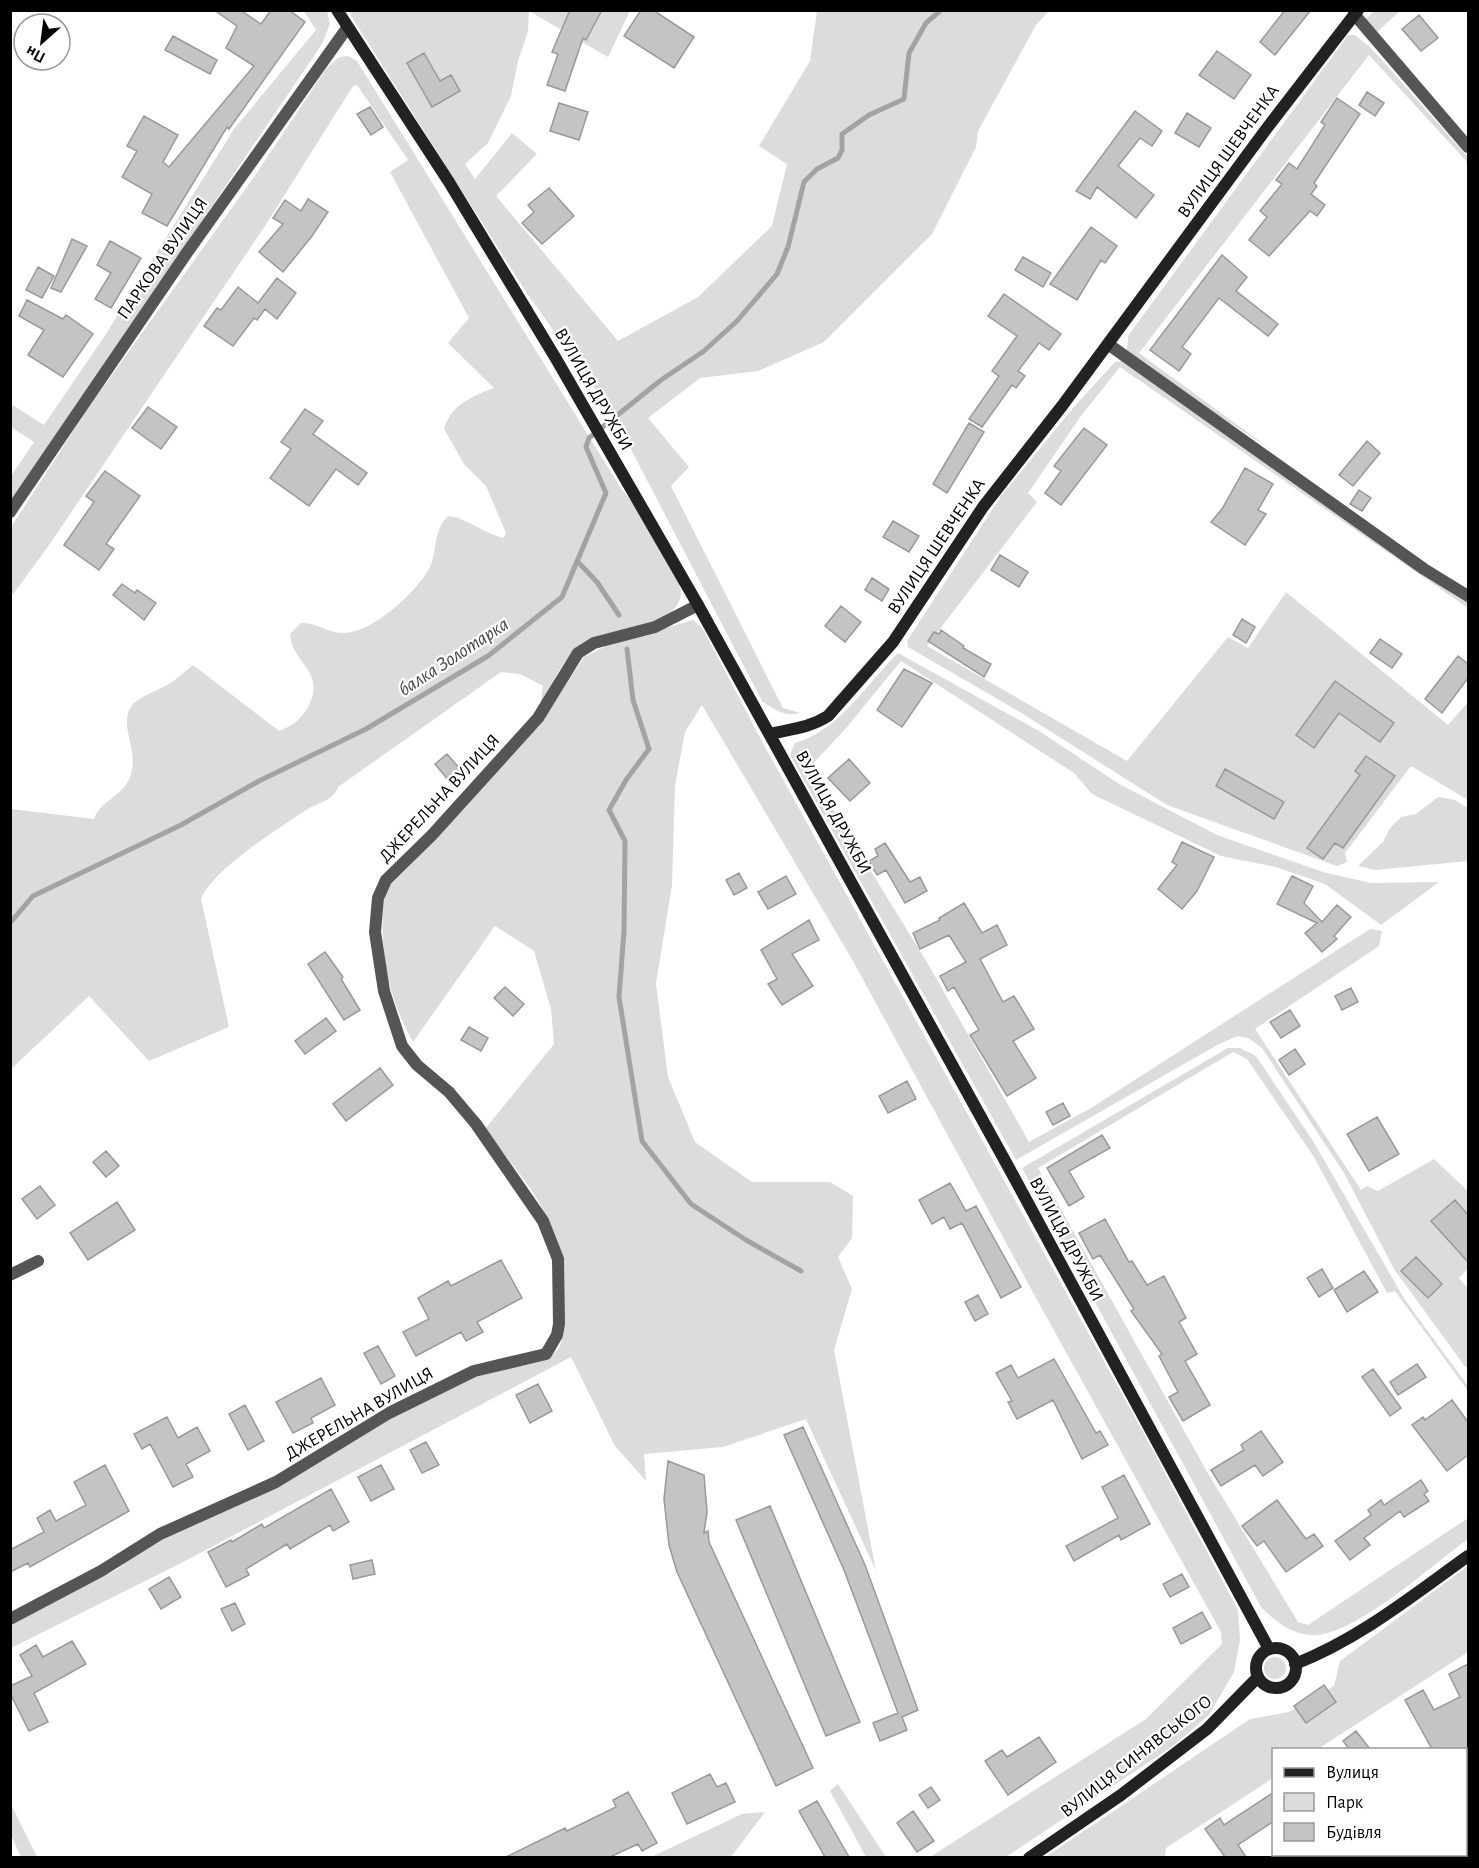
<svg xmlns="http://www.w3.org/2000/svg" width="1479" height="1868" viewBox="0 0 1479 1868" font-family="'Alegreya Sans',sans-serif">
<style>
.green{fill:#dcdcdc}
.lines{fill:none;stroke-linecap:round;stroke-linejoin:round}
.stream{stroke:#a3a3a3;stroke-width:5}
.building{fill:#c4c4c4;stroke:#999;stroke-width:1.5}
.street{stroke:#555;stroke-width:12}
.secondary{stroke:#222;stroke-width:12}
.labels{text-anchor:middle;stroke-width:4.5;stroke-linejoin:round;paint-order:stroke}
.street-label{font-size:18px;fill:#000;stroke:#fff}
.water-label{font-size:20px;font-style:italic;fill:#444;stroke:#fff}
</style>
<rect width="100%" height="100%" fill="#fff"/>
<path class="green" d="M304,11H327L330,24L322,44L11,502V476L34,442L11,427V404L44,425L104,337L234,129L316,30Z
M350,11H630L608,57L529,11L528,31L518,61L511,96L488,143L465,164L475,179L512,133L537,154L496,196L618,341L698,297L772,226L787,164L759,146L810,61L817,11H1049L1036,25L978,131L976,147L932,234L824,342L758,371L700,378L648,418L689,467L671,486L783,708L800,713C784,717 775,710 762,701L611,411L526,292L351,16Z
M1374,11H1400L1377,32L1364,21Z
M1348,35H1355L1371,48L1468,157V163L1369,55L1139,353L1273,451L1201,404L1127,350L1128,336Z
M348,56L357,61L622,490C635,503 682,575 681,593C680,609 664,619 650,624C630,633 598,630 580,645C562,659 551,687 540,706L543,686L520,674L501,672L338,787C333,801 317,803 306,810C278,829 213,869 201,899L229,1027L149,1061L89,996L11,1069V809L94,819C100,801 123,796 130,777C136,760 131,749 128,732C122,701 142,698 163,687C174,682 184,672 193,665L279,731C293,726 304,717 310,703C324,670 292,663 290,634L301,623C317,622 329,634 345,633C373,632 418,591 430,567C437,553 434,525 449,516C468,519 484,533 503,538L506,533L486,486L464,464L444,429C451,404 473,396 494,388L448,343L469,318L390,172L408,160L357,85L353,86L265,226L47,548L11,597V527L89,407L254,177L326,69L339,57Z
M1122,361L1468,599V608L1120,367L1081,416L1028,493L1037,502L927,646L1127,761L1228,637L1248,648L1286,592L1448,725L1468,702V800L1411,766L1345,853L1347,862L1337,866L1167,805L1023,714L908,647L907,641L1001,496L1073,408L1115,362Z
M693,620L703,629L758,734L1149,1443L1238,1610L1240,1640L1234,1672L1209,1715L1173,1746L1006,1857H930L1146,1719L1222,1644L1221,1632L1036,1298L853,961L702,705L685,732L675,786L672,885L656,984L668,1077L695,1142L752,1182H830L853,1196L852,1238L838,1257L852,1289L834,1350L876,1571L806,1419L723,1447L644,1454L646,1481L615,1446L571,1357L183,1562L11,1648V1625L118,1569C155,1536 206,1521 249,1497C323,1456 395,1407 474,1376C496,1368 546,1367 559,1348C570,1332 556,1243 549,1223C536,1189 506,1158 485,1129L554,1044L551,1009L534,951L495,926L413,1042C386,995 377,941 386,888L539,726L584,657L608,645Z
M898,653L1039,731L1119,784L1217,835L1323,872L1371,883L1439,882L1381,925L1325,884L1276,867L1221,856L1092,794L1074,773L901,661L847,727L808,769L928,964L1029,1142L1091,1108L1370,929L1382,931L1379,946L1255,1029L1361,1190L1367,1186L1378,1191L1434,1159L1468,1191V1215L1455,1200L1431,1221L1468,1262V1269L1459,1278L1468,1288V1366L1466,1368L1394,1269L1344,1173L1262,1048L1248,1038L1238,1036L1219,1044L1016,1160L790,755L795,743C839,731 867,683 898,653Z
M1438,797L1455,800L1468,808V861L1376,870L1358,866L1383,842L1390,828L1401,817L1416,814Z
M1228,1048H1240L1256,1056L1313,1141L1405,1300L1468,1386V1391L1395,1291L1387,1293L1314,1157L1247,1059L1233,1052L1038,1168L1206,1470L1298,1622L1308,1625L1468,1518V1539C1432,1565 1360,1631 1317,1635C1295,1637 1276,1622 1261,1607L1022,1168Z
M1468,1566V1652L1318,1749L1274,1750L1273,1778L1166,1848L1165,1857L1044,1858L1250,1719L1289,1712L1334,1686L1340,1661Z
M1264 1668a11 11 0 1 1 22 0a11 11 0 1 1-22 0Z
M838,1784L886,1857H866L830,1791Z
M11,1804L37,1857H21L11,1835Z
M765,1812L731,1857H651L742,1814Z"/>
<g class="lines">
<path class="stream" d="M577,561L597,582L619,615
M627,649L633,700L649,749L626,780L609,810L625,841L624,931L619,997L642,1141L691,1204L746,1240L801,1271
M10,923L33,896L181,825L259,781L366,729L488,656L562,597L606,493L586,447L589,438L661,380L704,351L737,321L777,274L788,247L804,182L817,169L838,158L842,150V134L869,115L904,99L909,53L926,23L941,10"/>
</g>
<path class="building" d="M214,10H240L261,24L271,10H289L305,22L229,129L227,127L167,226L142,213L152,194L122,177L137,151L127,146L144,116L178,135L163,162L169,167L254,66L226,48L237,26Z
M570,10H602L586,40L583,38L565,91L547,85L558,54L552,52Z
M641,10H653L694,37L674,68L624,36Z
M1285,10H1311L1275,55L1260,42Z
M1419,15L1438,38L1421,51L1402,29Z
M173,36L217,60L210,74L165,50Z
M1217,51L1251,75L1234,99L1199,75Z
M424,53L440,81L451,75L460,91L432,107L407,63Z
M1367,92L1384,103L1375,116L1359,105Z
M1337,98L1360,114L1314,183L1317,186L1311,194L1325,205L1317,216L1310,211L1269,256L1249,240L1267,217L1260,211L1282,184L1276,180L1289,163L1297,169L1325,125L1321,122Z
M559,103L588,112L579,140L550,131Z
M370,107L383,127L371,135L357,114Z
M1135,111L1162,131L1152,146L1140,138L1118,166L1154,195L1136,218L1097,187L1090,199L1076,191Z
M1187,113L1211,128L1199,147L1175,133Z
M549,188L574,216L542,244L522,223L534,212L528,205Z
M308,199L328,212L312,236L283,272L259,252L283,224L273,218L285,200L301,211Z
M1091,227L1117,246L1105,263L1101,260L1077,300L1050,284Z
M72,239L87,246L61,292L51,288Z
M110,241L141,258L111,308L95,299L111,273L97,265Z
M1222,255L1247,277L1236,291L1278,324L1268,336L1219,298L1182,347L1191,354L1179,371L1150,350Z
M1023,257L1051,273L1043,287L1015,270Z
M38,267L54,276L42,298L26,290Z
M277,278L296,293L277,319L265,309L257,320L254,318L233,346L204,326L217,308L221,310L238,287L258,303Z
M1004,294L1061,334L1049,350L1039,343L1018,371L1025,376L1016,388L1012,385L982,427L969,419L999,376L992,371L1017,336L988,316Z
M27,300L63,319L66,315L93,334L63,377L28,355L44,330L19,316Z
M148,407L177,427L161,449L132,428Z
M305,409L323,421L313,434L367,473L358,485L336,469L309,506L270,478L291,449L281,442Z
M969,423L984,432L947,493L933,484Z
M1084,428L1107,445L1061,505L1045,493L1061,471L1054,466Z
M1367,441L1380,453L1353,486L1339,475Z
M1245,468L1273,484L1258,510L1266,514L1245,545L1211,522L1222,509Z
M105,471L140,496L106,544L114,549L99,570L64,545L94,502L86,496Z
M1359,490L1371,498L1362,511L1350,504Z
M893,521L919,536L909,552L883,537Z
M1000,555L1028,572L1019,587L991,570Z
M872,578L889,589L882,601L865,590Z
M122,584L135,593L137,590L156,603L144,620L113,595Z
M841,606L861,622L845,642L825,626Z
M1242,619L1255,627L1246,643L1233,635Z
M941,630L964,646L963,648L991,664L984,677L928,641L934,632L939,634Z
M1380,639L1402,654L1392,668L1370,653Z
M1458,656L1468,664V678L1442,713L1425,699Z
M904,669L932,683L902,727L877,710Z
M1335,681L1394,723L1380,742L1339,713L1314,748L1296,735Z
M447,754L461,770L449,781L435,764Z
M1366,756L1395,776L1343,848L1335,843L1323,859L1307,848L1360,775L1355,771Z
M849,759L870,783L850,801L828,778Z
M1225,769L1284,802L1274,819L1216,786Z
M1182,842L1214,857L1197,891L1182,909L1158,889L1177,865L1172,862Z
M885,843L910,882L920,877L927,891L905,903L886,870L877,875L869,861L878,856L875,849Z
M739,873L747,888L734,895L726,880Z
M786,876L796,894L768,909L758,892Z
M1292,876L1313,886L1304,903L1322,922L1337,905L1351,917L1334,936L1337,939L1322,952L1305,933L1317,923L1277,904Z
M964,903L982,933L997,925L1007,945L980,959L1003,1002L1014,996L1034,1029L1013,1041L1036,1078L1007,1096L970,1035L979,1030L954,987L948,991L940,976L966,962L949,935L920,949L913,933L940,920L939,918Z
M809,920L819,940L792,954L813,986L782,1005L768,984L777,979L761,950Z
M325,952L343,977L341,979L360,1010L344,1020L308,964Z
M505,987L524,1004L513,1016L494,998Z
M1351,988L1358,1002L1342,1010L1335,996Z
M1290,1010L1300,1026L1281,1038L1270,1022Z
M326,1018L336,1031L305,1054L295,1041Z
M469,1027L488,1038L481,1051L461,1040Z
M1295,1049L1305,1064L1289,1075L1279,1060Z
M380,1068L393,1085L346,1121L333,1104Z
M907,1081L916,1099L888,1113L879,1096Z
M1063,1103L1070,1116L1053,1125L1046,1112Z
M1377,1117L1399,1154L1369,1171L1347,1134Z
M1102,1135L1110,1148L1069,1171L1084,1197L1069,1206L1047,1168Z
M106,1151L119,1166L106,1177L93,1162Z
M950,1183L966,1211L976,1206L1021,1287L1001,1298L962,1223L950,1229L944,1217L932,1224L919,1200Z
M40,1186L55,1205L37,1219L22,1199Z
M1455,1200L1468,1215V1262L1431,1221Z
M117,1202L135,1230L88,1260L70,1233Z
M1105,1219L1129,1262L1132,1261L1147,1285L1164,1276L1186,1318L1179,1322L1197,1354L1185,1361L1210,1405L1183,1421L1169,1397L1178,1392L1159,1356L1162,1354L1131,1311L1134,1309L1100,1255L1093,1259L1079,1233Z
M1416,1257L1442,1284L1428,1298L1401,1271Z
M501,1260L522,1298L477,1322L483,1332L466,1341L461,1332L416,1356L403,1332L429,1319L418,1298L448,1281L451,1286Z
M1322,1269L1333,1288L1319,1297L1307,1278Z
M1364,1271L1378,1292L1347,1312L1334,1290Z
M978,1295L988,1314L975,1321L965,1302Z
M378,1346L395,1376L381,1384L364,1353Z
M1054,1359L1096,1433L1100,1431L1108,1445L1082,1459L1053,1400L1017,1419L1008,1402L1012,1401L996,1373L1011,1365L1018,1378Z
M1417,1364L1426,1377L1398,1395L1390,1382Z
M1373,1369L1401,1408L1390,1416L1362,1377Z
M321,1378L335,1405L311,1418L313,1423L293,1433L276,1402Z
M538,1384L552,1411L530,1423L516,1395Z
M1452,1400L1468,1422V1455L1447,1471L1412,1425L1423,1417L1425,1420Z
M245,1405L264,1441L248,1450L229,1414Z
M167,1417L178,1438L197,1427L210,1451L186,1464L193,1477L173,1487L150,1444L142,1449L134,1434Z
M803,1427L865,1565L918,1710L902,1717L907,1730L880,1741L873,1723L898,1713L844,1570L784,1435Z
M1261,1431L1283,1462L1263,1476L1255,1465L1221,1486L1211,1470L1244,1450L1241,1445Z
M426,1442L439,1465L422,1473L410,1450Z
M668,1461L704,1475L707,1512L704,1533L708,1531L709,1542L813,1768L776,1786L677,1572L669,1545L664,1499Z
M105,1465L129,1511L30,1567L28,1563L10,1572V1550L44,1532L37,1518L50,1510L56,1521L86,1505L74,1482Z
M381,1465L394,1489L371,1501L358,1477Z
M1124,1475L1150,1524L1121,1540L1119,1535L1074,1561L1066,1546L1118,1518L1102,1487Z
M1421,1480L1428,1491L1424,1494L1429,1501L1404,1517L1400,1511L1364,1538L1370,1545L1350,1560L1335,1541L1371,1515L1368,1510L1381,1500L1384,1505Z
M331,1489L349,1522L333,1531L330,1525L290,1549L287,1544L246,1569L249,1575L226,1587L208,1552L231,1540L232,1542L262,1524L264,1528Z
M1277,1500L1306,1539L1314,1534L1323,1546L1286,1572L1264,1541L1257,1546L1242,1526Z
M770,1506L860,1722L826,1736L736,1520Z
M372,1560L375,1574L353,1579L350,1565Z
M1182,1574L1189,1587L1170,1597L1163,1584Z
M169,1577L181,1597L161,1609L149,1589Z
M235,1603L245,1624L232,1631L221,1609Z
M1202,1612L1211,1628L1181,1644L1173,1628Z
M72,1641L86,1664L34,1693L48,1722L29,1731L10,1693V1686L32,1676L20,1655L36,1645L43,1657Z
M1468,1664V1749H1432L1405,1700L1423,1690L1434,1710L1460,1697L1449,1674Z
M1324,1685L1336,1702L1306,1723L1294,1706Z
M1356,1731L1370,1749H1349L1343,1741Z
M1039,1737L1056,1762L1008,1795L985,1761L1002,1750L1007,1757Z
M710,1774L717,1787L726,1783L735,1802L687,1824L672,1793Z
M931,1787L940,1800L928,1808L919,1795Z
M628,1792L657,1843L642,1851L638,1844L610,1857H506L565,1828L567,1831L616,1807L613,1800Z
M1274,1792V1821L1238,1845L1246,1857H1225L1205,1829L1220,1818L1224,1825Z
M817,1801L849,1857H825L799,1811Z
M913,1811L934,1841L917,1852L897,1823Z"/>
<g class="lines">
<path class="street" d="M1354,14L1468,147
M1108,344L1424,569L1468,596
M10,512L186,254L347,28
M10,1275L38,1261
M10,1619L101,1571L160,1534L276,1482L389,1413L474,1371L546,1354L557,1335L559,1324L558,1259L543,1221L476,1124L449,1092L417,1065L402,1046L384,991L375,932L378,898L386,880L432,835L538,718L578,653L594,643L655,627L698,605"/>
<path class="secondary" d="M337,10L449,182L555,357L698,605L1009,1168L1269,1649
M770,734C791,729 809,728 828,716L893,642L983,507L1062,406L1267,128L1358,10
M1256 1668a20 20 0 1 1 40 0a20 20 0 1 1-40 0Z
M1295,1664C1359,1639 1412,1596 1468,1556
M1029,1858L1121,1795L1207,1729L1258,1677"/>
</g>
<g class="labels">
<g class="street-label">
<text transform="translate(1228 151) rotate(-54)" y="6">ВУЛИЦЯ ШЕВЧЕНКА</text>
<text transform="translate(162 258) rotate(-55)" y="6">ПАРКОВА ВУЛИЦЯ</text>
<text transform="translate(594 389) rotate(60)" y="6">ВУЛИЦЯ ДРУЖБИ</text>
<text transform="translate(936 546) rotate(-56)" y="6">ВУЛИЦЯ ШЕВЧЕНКА</text>
<text transform="translate(439 798) rotate(-47)" y="6">ДЖЕРЕЛЬНА ВУЛИЦЯ</text>
<text transform="translate(834 812) rotate(61)" y="6">ВУЛИЦЯ ДРУЖБИ</text>
<text transform="translate(1067 1239) rotate(62)" y="6">ВУЛИЦЯ ДРУЖБИ</text>
<text transform="translate(359 1413) rotate(-30)" y="6">ДЖЕРЕЛЬНА ВУЛИЦЯ</text>
<text transform="translate(1136 1756) rotate(-38)" y="6">ВУЛИЦЯ СИНЯВСЬКОГО</text>
</g>
<g class="water-label">
<text transform="translate(453 656) rotate(-33)" y="7">балка Золотарка</text>
</g>
</g>
<rect width="1479" height="1868" fill="none" stroke="#000000" stroke-width="24"/>
<rect x="1272" y="1748" width="195" height="108" fill="#ffffff" stroke="#999999" stroke-width="1.5"/>
<rect x="1284" y="1768" width="30" height="9" fill="#222222" stroke="#999999" stroke-width="1.5"/>
<text x="1326" y="1778" font-size="18" fill="#000000">Вулиця</text>
<rect x="1284" y="1793" width="30" height="18" fill="#dcdcdc" stroke="#999999" stroke-width="1.5"/>
<text x="1326" y="1808" font-size="18" fill="#000000">Парк</text>
<rect x="1284" y="1823" width="30" height="18" fill="#c4c4c4" stroke="#999999" stroke-width="1.5"/>
<text x="1326" y="1838" font-size="18" fill="#000000">Будівля</text>
<g transform="translate(42 42) rotate(208)"><circle r="28" fill="#ffffff" stroke="#999999" stroke-width="1.5"/>
<path d="M0-4.5L10 22L0 15L-10 22Z" fill="#000000"/>
<text y="-9" font-size="16" font-weight="bold" text-anchor="middle" fill="#000000">Пн</text>
</g>
</svg>
